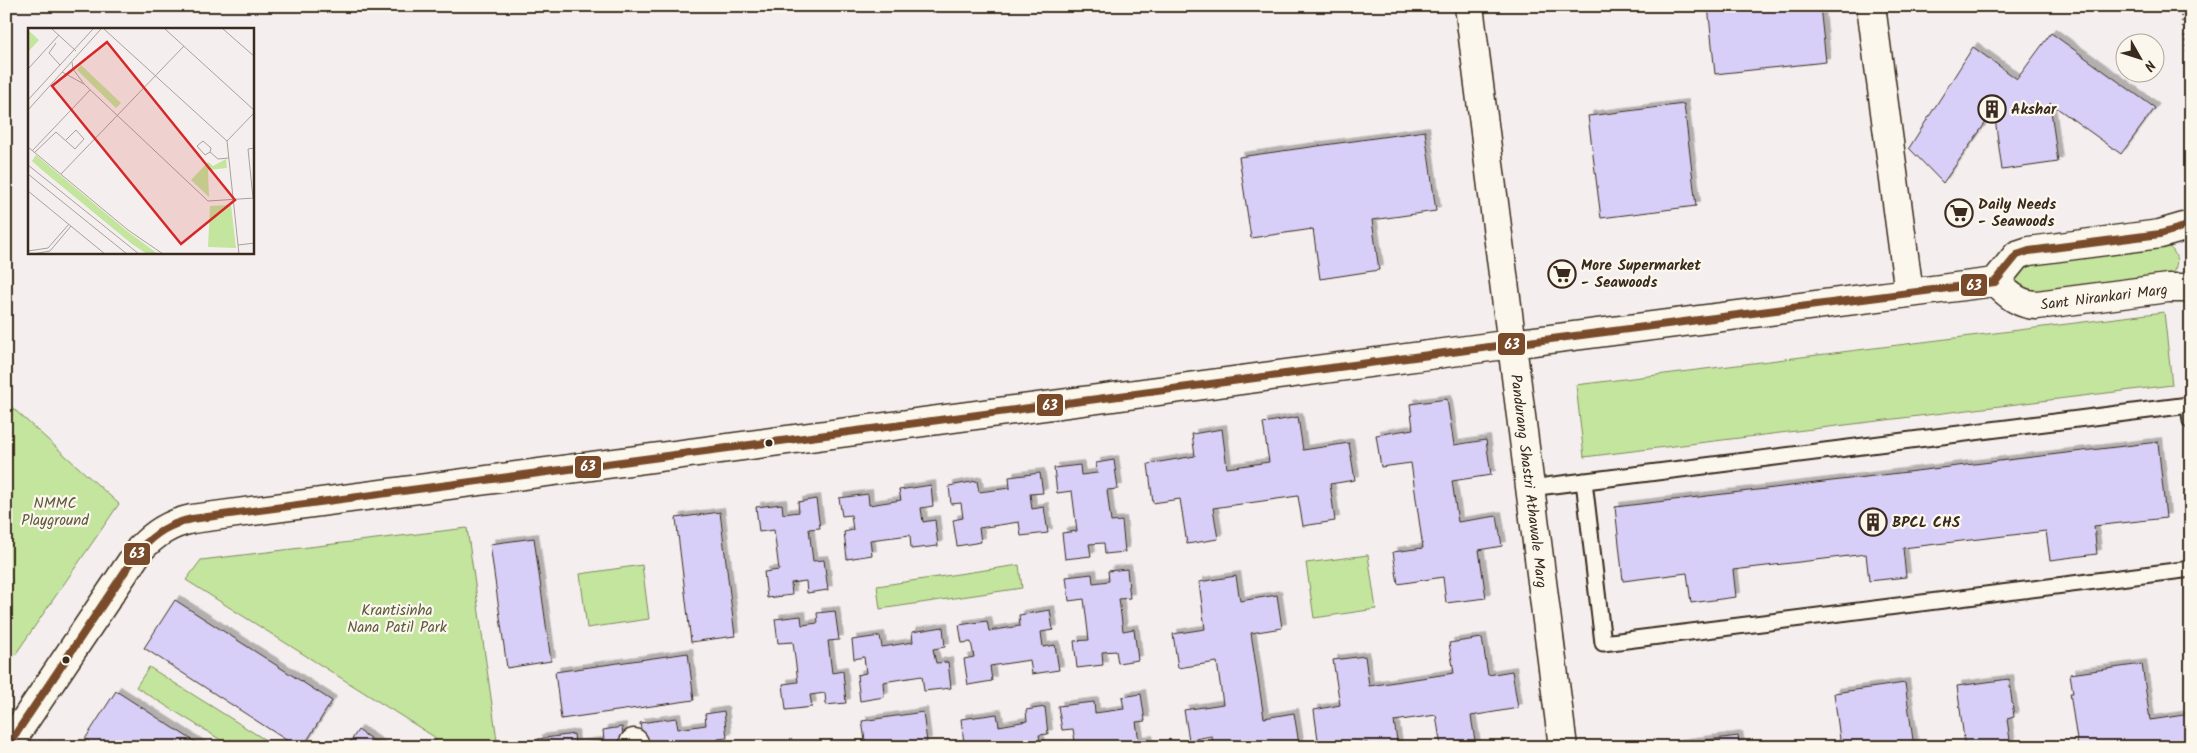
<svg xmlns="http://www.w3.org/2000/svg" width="2197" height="753" viewBox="0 0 2197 753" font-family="Kalam,sans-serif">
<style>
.green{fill:#c4e59e;stroke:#80885e}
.building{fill:#d7cff7;stroke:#3b2a1e;filter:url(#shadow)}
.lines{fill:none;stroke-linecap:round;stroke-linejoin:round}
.lane-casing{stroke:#3b2a1e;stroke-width:19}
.street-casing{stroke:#3b2a1e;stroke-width:31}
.path{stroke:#3b2a1e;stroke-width:3;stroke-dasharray:1 4;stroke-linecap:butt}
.lane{stroke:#fbf7ec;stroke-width:15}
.street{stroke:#fbf7ec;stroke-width:28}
.bus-1-casing{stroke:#fbf7ec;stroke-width:11}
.bus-1{stroke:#7a4b2a;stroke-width:8}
.bus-dot{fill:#3b2a1e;stroke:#fbf7ec;stroke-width:2}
.labels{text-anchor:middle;stroke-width:4.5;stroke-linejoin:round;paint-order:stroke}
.poi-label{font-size:15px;font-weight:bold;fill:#3b2a1e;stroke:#fbf7ec;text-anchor:start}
.street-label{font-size:15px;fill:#3b2a1e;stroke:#fbf7ec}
.park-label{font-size:15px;fill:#5d593e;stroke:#fbf7ec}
.inset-road{fill:none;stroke:#aaa09b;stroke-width:1}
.view{fill:#d62828;fill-opacity:0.15;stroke:#d62828;stroke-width:2.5}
.inset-edge{fill:none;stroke:#3b2a1e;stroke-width:2.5}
.line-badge{stroke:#fbf7ec;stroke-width:2}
.badge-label{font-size:14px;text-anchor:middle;font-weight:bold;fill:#fff}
</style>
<defs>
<filter id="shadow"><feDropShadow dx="4.5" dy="-4.5" stdDeviation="0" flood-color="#0004"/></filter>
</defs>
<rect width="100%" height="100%" fill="#f4efee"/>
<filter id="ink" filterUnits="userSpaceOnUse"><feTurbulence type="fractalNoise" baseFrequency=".02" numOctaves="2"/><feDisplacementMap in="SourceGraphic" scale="10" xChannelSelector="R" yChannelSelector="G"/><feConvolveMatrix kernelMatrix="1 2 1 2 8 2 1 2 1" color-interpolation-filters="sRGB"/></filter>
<g filter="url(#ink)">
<path class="green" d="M2165,244C2179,252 2181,267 2168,277L2035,296L2014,286L2013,274L2019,264Z
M2164,312L2172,385L1584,457L1576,385Z
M6,402L119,504L6,668Z
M467,528L498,747H431L436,738L186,580L201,560Z
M1368,555L1376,609L1314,618L1306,563Z
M642,565L649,619L587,628L580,574Z
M1019,565L1022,588L880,609L877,586Z
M149,667L270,743L267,747H232L136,687Z"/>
<path class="building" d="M1708,6H1820L1826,62L1715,74Z
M2051,33L2155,108L2121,154L2050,103L2058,162L2002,170L1994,111L1943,183L1909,148L1973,47L2017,79Z
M1684,104L1696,206L1601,218L1588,116Z
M1425,131L1436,211L1372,220L1379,270L1320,279L1313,229L1251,238L1239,157Z
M1447,399L1454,445L1486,440L1491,475L1452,481L1458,522L1497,516L1502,546L1479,550L1486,598L1446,603L1443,577L1398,584L1393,552L1423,548L1411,463L1381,467L1376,435L1413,429L1410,404Z
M1298,417L1303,450L1349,443L1355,480L1330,484L1335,521L1303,526L1298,496L1213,508L1218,539L1187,544L1180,499L1153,503L1148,464L1195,456L1192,434L1222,429L1227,468L1269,462L1263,423Z
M2158,442L2166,518L2094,526L2097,554L2050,560L2046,531L1903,548L1906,577L1869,581L1866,554L1733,570L1736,597L1691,603L1687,573L1623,581L1615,507Z
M1114,460L1118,489L1107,490L1111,522L1122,521L1125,552L1105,554L1104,543L1089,544L1091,556L1065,559L1062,533L1077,531L1072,491L1057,493L1054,468L1080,465L1081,475L1097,473L1096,463Z
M1040,473L1043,493L1030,494L1032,509L1044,507L1048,533L1021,536L1019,522L979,528L981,542L957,546L953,520L963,518L961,503L951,504L949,486L977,481L979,492L1010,488L1009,477Z
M931,485L933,506L921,508L923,522L935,520L938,546L911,549L910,535L870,540L872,555L847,559L844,532L853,530L851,515L842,516L839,498L868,494L869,505L901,500L899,490Z
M816,499L820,528L809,529L813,561L824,560L828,590L807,593L806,581L791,583L792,595L767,598L764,572L779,570L774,530L759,532L756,507L782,504L783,514L799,512L798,502Z
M720,512L735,636L691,642L676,518Z
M534,538L551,661L507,668L490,544Z
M1127,569L1130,598L1119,599L1123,631L1134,629L1138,660L1118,663L1116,651L1102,652L1103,665L1077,668L1074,641L1089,640L1084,599L1069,601L1066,577L1092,574L1093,583L1109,581L1108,571Z
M1236,576L1240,601L1277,595L1282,628L1251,633L1264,718L1294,713L1299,744L1282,747H1213L1212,736L1189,740L1184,710L1223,704L1217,662L1178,668L1173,634L1205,629L1199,582Z
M175,600L332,701L303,747H297L144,648Z
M1050,610L1053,630L1041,632L1043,647L1055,645L1059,670L1032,674L1030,660L990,666L992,681L968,685L964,659L974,657L971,642L962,643L959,625L987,621L989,631L1020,626L1019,615Z
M835,611L839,640L828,641L832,673L843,671L846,703L826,705L825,693L810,695L812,707L786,710L783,684L798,682L793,642L778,643L775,619L801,616L802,625L818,623L817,613Z
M943,627L945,647L933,649L936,663L948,662L951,688L924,691L922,676L883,682L884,697L860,701L857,675L866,673L864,657L854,659L852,640L880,636L882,647L913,642L912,632Z
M1482,638L1488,675L1512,671L1518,708L1471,716L1476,747H1441L1436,715L1394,721L1398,747H1368L1367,742L1319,747L1314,710L1340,705L1333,660L1365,656L1369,686L1454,673L1449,643Z
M688,653L694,700L561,719L555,672Z
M2142,664L2150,720L2191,714V747H2078L2070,693H2073L2070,674Z
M2009,679L2014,717L2007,719L2011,747H1965L1957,686Z
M1905,683L1914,747H1841L1834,693Z
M116,691L203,747H96L85,739Z
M1141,694L1145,721L1136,722L1139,741L1148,740L1149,747H1076L1073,729L1062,730L1058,706L1094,702L1095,713L1124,709L1122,697Z
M1045,707L1048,734L1039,735L1041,747H977L976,741L964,743L961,719L997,714L999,726L1027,721L1026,710Z
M724,711L727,738L718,739L719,747H644L640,723L676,718L678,729L706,725L705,714Z
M923,712L927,742L919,744V747H866L862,721Z
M622,727L624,747H539L538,739L574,734L575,745L604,741L603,730Z
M358,730L383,747H347Z
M1738,736L1740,747H1677V744Z"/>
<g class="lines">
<g class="lane-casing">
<path id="lane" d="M1584,481L1603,643L2191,569
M1530,488L2189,405L2191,421"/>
</g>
<g class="street-casing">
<path id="street" d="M1469,6L1563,747
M1871,6L1909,293
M1995,282C2008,294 2019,305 2037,305L2168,288H2191
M634,743V747
M7,747L140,549C156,533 169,524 192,519L1512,344L1995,282L2017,255L2029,251L2160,234L2191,225"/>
</g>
<path class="path" d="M2180,6L2191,76
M49,741L58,747"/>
<use href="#lane" class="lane"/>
<use href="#street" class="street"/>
<g class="bus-1-casing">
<path id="bus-1" d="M7,747L140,549C156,533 169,524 192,519L1512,344L1995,282L2017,255L2029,251L2160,234L2191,225"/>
</g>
<use href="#bus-1" class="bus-1"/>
</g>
</g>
<defs>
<g id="building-ring" transform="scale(1.4375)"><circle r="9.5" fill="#fbf7ec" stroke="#3b2a1e" stroke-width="1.5"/><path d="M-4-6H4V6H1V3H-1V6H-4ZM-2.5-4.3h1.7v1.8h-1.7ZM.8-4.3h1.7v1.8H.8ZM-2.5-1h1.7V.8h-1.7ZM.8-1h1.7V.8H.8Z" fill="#3b2a1e"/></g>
<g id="supermarket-ring" transform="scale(1.4375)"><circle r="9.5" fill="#fbf7ec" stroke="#3b2a1e" stroke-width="1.5"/><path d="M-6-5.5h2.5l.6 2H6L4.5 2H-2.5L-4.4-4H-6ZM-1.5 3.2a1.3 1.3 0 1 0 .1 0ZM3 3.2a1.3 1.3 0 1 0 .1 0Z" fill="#3b2a1e"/></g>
</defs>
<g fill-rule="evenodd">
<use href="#building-ring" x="1992" y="109"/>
<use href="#supermarket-ring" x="1959" y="213"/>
<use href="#supermarket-ring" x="1562" y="274"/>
<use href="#building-ring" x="1873" y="522"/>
</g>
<g class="bus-dot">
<circle cx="769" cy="443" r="4.5"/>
<circle cx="66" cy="660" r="4.5"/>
</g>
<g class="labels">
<g class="poi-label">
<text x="2011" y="114">Akshar</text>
<text x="1978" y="209">Daily Needs<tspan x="1978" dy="17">- Seawoods</tspan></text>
<text x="1581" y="270">More Supermarket<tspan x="1581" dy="17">- Seawoods</tspan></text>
<text x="1892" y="527">BPCL CHS</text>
</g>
<g class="street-label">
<text transform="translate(2104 297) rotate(-7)" y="5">Sant Nirankari Marg</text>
<text transform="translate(1529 481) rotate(83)" y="5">Pandurang Shastri Athawale Marg</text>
</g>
<g class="park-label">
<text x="55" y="508">NMMC<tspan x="55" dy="17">Playground</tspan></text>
<text x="397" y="615">Krantisinha<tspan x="397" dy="17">Nana Patil Park</tspan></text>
</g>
</g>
<g transform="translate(28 28)">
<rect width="226" height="226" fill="#f4efee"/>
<path d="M0,2L11,12L0,24ZM53,37L93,75L88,80L49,42ZM8,127L99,203L130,226H119L104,216L14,142L4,133ZM198,131L199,140L180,142L181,169L163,152L180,134L185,138ZM203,177L208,220L180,219L182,178Z" fill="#c4e59e"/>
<path class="inset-road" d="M24,1L48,23M76,1L199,113M137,1L227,83M195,1L227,29M28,15L21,25L32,37M44,34L45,41L56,56M0,41L31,7M34,44L56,56L180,173L227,170M0,72L65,1M0,82L73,1M199,113L211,226M199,113L227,84M0,119L100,202L135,226M4,123L62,62M182,124L183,120L175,113L169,118L177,127L182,124L190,131L201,130M6,125L28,104L47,121L56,111L48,102L38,112M0,137L111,226M0,146L99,226M33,146L156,18M0,163L77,226M225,170L220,121L227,120M210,217L227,215M0,223L20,220L41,196M5,226L22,223L43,198"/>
<path class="view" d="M79,14L207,172L153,216L24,58Z"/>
<rect width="226" height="226" class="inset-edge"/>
</g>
<g class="line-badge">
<rect x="1960" y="273" width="28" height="24" rx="5" fill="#7a4b2a"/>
<rect x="1497" y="332" width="29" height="24" rx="5" fill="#7a4b2a"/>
<rect x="1036" y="393" width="28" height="24" rx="5" fill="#7a4b2a"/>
<rect x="574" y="455" width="28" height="24" rx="5" fill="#7a4b2a"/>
<rect x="123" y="542" width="28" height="24" rx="5" fill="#7a4b2a"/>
</g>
<g class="badge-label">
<text x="1974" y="290">63</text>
<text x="1512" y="349">63</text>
<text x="1050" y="410">63</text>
<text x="588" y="471">63</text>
<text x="137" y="558">63</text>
</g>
<rect width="2197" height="753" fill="none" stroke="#fbf7ec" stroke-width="25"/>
<rect x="12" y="12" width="2172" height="728" fill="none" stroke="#3b2a1e" stroke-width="2" filter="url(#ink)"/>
<g transform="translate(2140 58) rotate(129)"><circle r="24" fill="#fbf7ec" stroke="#aea59a"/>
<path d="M0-4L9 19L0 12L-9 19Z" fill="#3b2a1e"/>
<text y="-8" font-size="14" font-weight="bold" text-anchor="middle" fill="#3b2a1e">N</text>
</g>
</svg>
